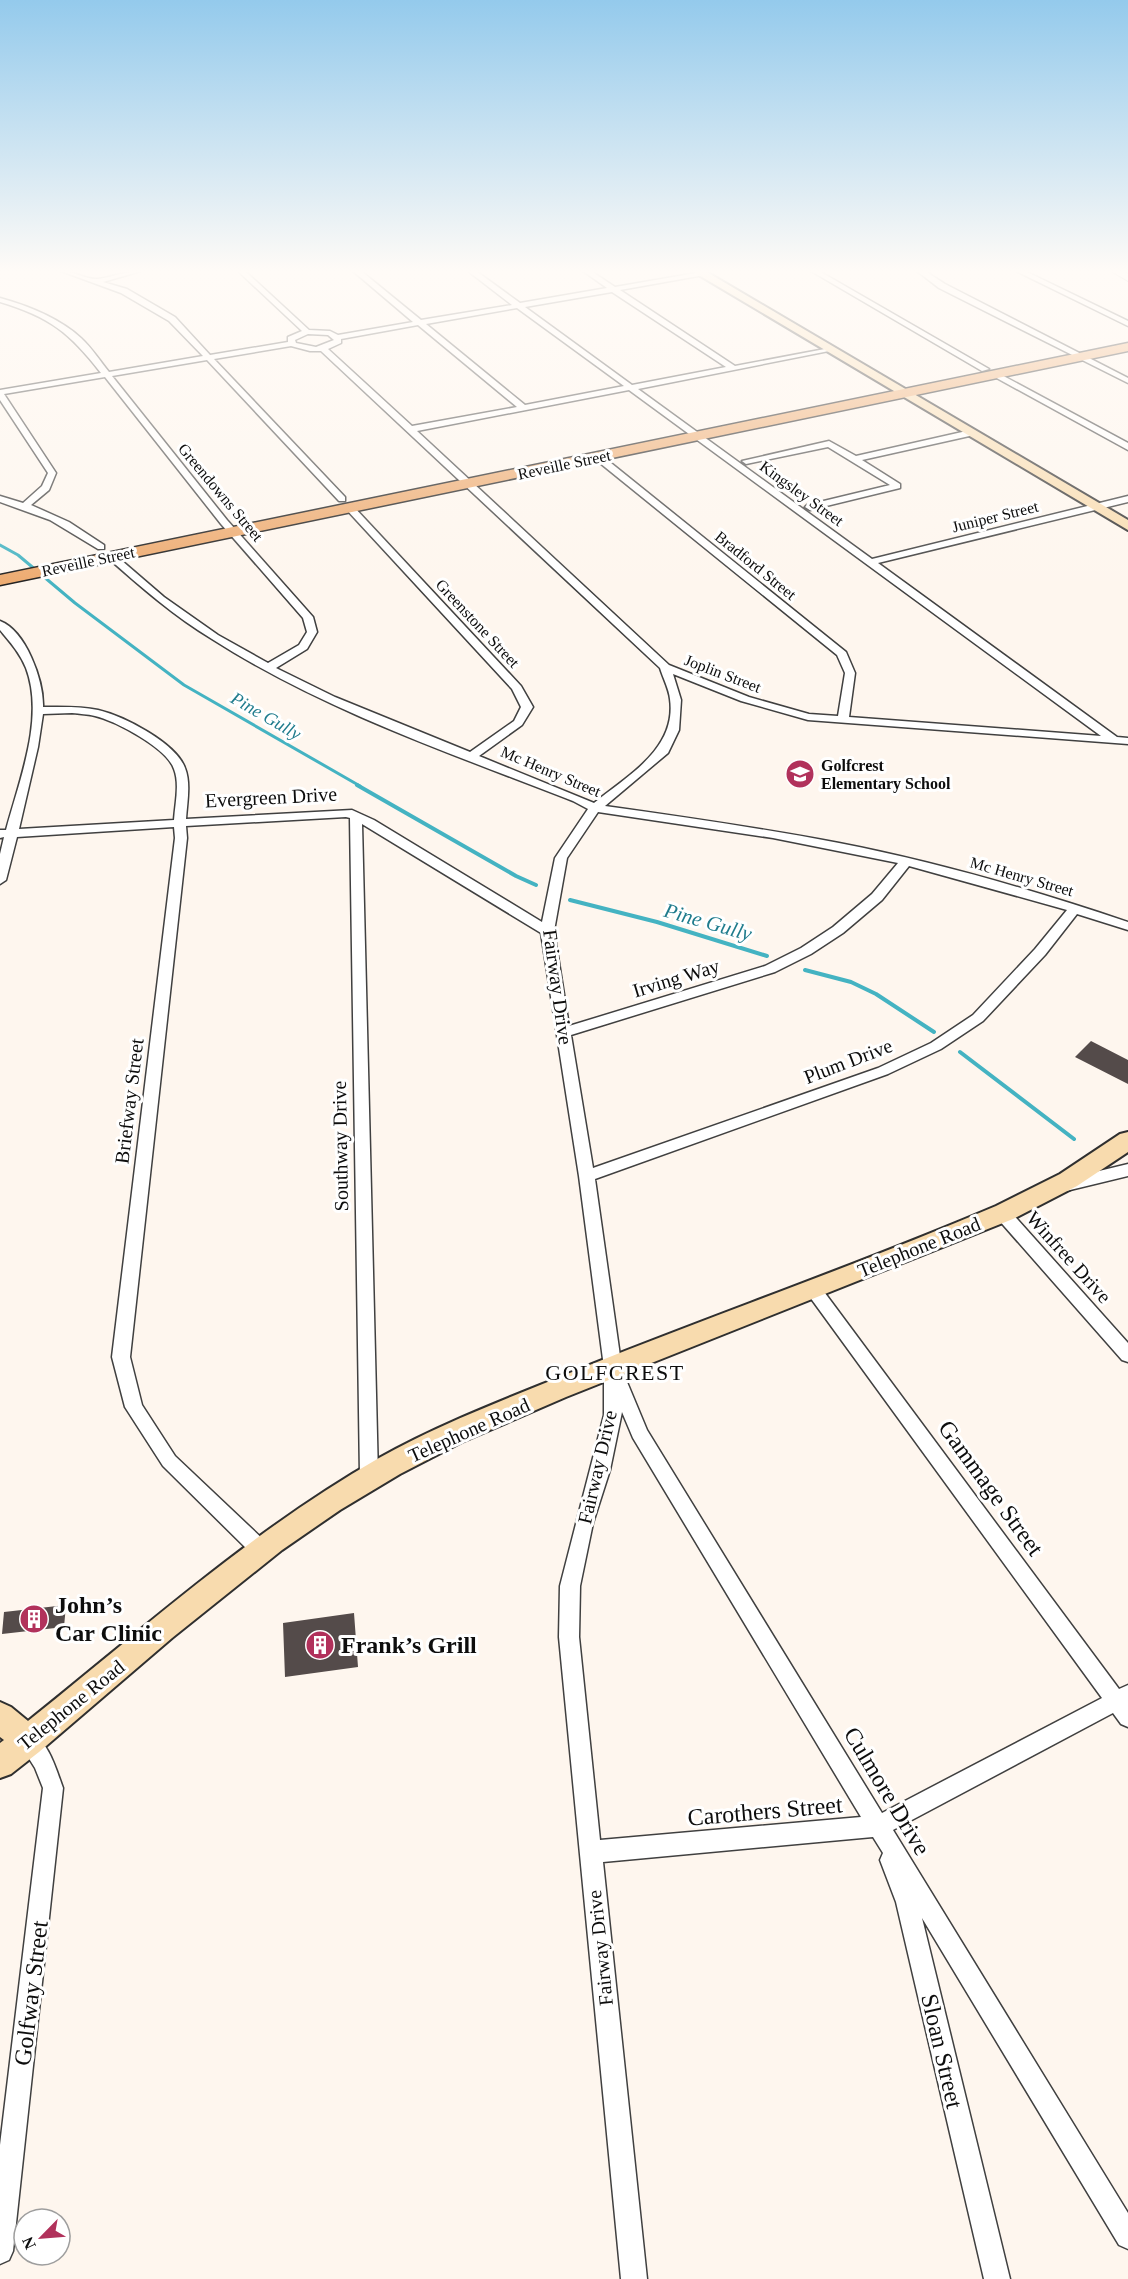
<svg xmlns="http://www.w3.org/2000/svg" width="1128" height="2279" viewBox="0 0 1128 2279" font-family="'Times New Roman',serif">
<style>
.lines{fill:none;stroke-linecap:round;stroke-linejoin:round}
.stream-far1{stroke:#44b3c2;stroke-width:3}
.stream{stroke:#44b3c2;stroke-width:4}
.building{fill:#544b4a}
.minor-casing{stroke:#404040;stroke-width:3}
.tertiary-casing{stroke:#404040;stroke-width:2}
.secondary-casing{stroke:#2f2f2f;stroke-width:4}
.primary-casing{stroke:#1e1e1e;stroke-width:3}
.minor{fill:#fff;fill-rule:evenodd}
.tertiary{fill:#fff;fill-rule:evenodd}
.secondary{fill:#f8dbae;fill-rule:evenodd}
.primary{fill:#edaa6f;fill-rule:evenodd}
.labels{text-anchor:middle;stroke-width:6;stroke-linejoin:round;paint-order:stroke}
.far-street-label{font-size:16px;fill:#0d0d0d;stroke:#fff}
.far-poi-label{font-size:16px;font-weight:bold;fill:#0d0d0d;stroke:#fff;text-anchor:start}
.far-water-label{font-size:18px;font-style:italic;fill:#207c8d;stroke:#fff}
.street-label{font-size:20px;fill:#0d0d0d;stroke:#fff}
.water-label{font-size:21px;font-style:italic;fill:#207c8d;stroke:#fff}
.quarter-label{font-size:22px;letter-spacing:1.5px;fill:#0d0d0d;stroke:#fff}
.near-street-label{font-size:24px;fill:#0d0d0d;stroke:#fff}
.near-poi-label{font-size:24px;font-weight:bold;fill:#0d0d0d;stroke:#fff;text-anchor:start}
</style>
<rect width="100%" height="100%" fill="#fef6ee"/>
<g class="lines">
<path class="stream-far1" d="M0,545L18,555L75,603L184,685L360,786"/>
<path class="stream" d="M357,785L516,876L536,885
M570,900L657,922L767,956
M805,970L851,982L876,994L934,1032
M960,1052L1074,1139"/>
</g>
<path class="building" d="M1091,1041L1128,1060V1084L1075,1057Z
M66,1605L64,1627L2,1634L4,1612Z
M354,1613L358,1667L285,1677L283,1623Z"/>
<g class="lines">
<g class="minor-casing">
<path id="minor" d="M61,271C73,271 87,280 98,279C113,277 126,271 141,271L103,282L127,289L175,317L210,355L288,342V337L302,331L238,271H245L309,330L330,331L338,335L413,322L353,271H361L421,320L512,305L468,271H476L520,303L607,288L583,271H591L615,287L702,272L704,275L620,290L735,366L830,348L834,350L638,389L872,559L1128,496V502L878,563L1117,737L1128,738V744L808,720L741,701L673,674L681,700L679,730L668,753L605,806C683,817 761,828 839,843C937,862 1033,890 1128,922V930L1077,914L1045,955L983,1021L941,1049L888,1074L595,1179L622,1370L647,1430L882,1813L1102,1698L807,1293L805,1289L807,1285L813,1283L819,1285L1119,1689L1128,1685V1727L1121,1724L1113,1713L893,1830L1128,2213V2249L1119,2245L922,1918L1010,2279H984L896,1902L880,1860L883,1853L873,1837L603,1862L647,2279H621L559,1637L560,1586L604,1415V1367L579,1176L541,933L362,824L378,1476L375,1481L369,1484L363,1481L360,1476L350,818L346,817L186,826L187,838L130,1357L142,1405L175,1456L267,1543L269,1549L267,1555L260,1557L253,1555L163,1466L125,1407L112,1357L175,838L174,827L17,837L6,880L0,884V854L4,837L0,838V830H6C19,781 45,718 26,668C20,653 10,642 0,630V621C26,631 44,681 43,707C62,707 80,706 98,710C124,716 176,743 185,768C191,783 187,803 186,819L352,810L374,820L542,922L555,858L588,809L573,801C450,753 323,710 212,639C174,616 141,587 108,558V554H114L164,597L218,635L268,663L299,645L307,632L303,618L221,524L105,377L4,394L56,473L49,490L31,505L69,522L104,545V549H98L50,520L0,502V496L23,503L42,486L48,473L0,400V390L101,373C70,333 50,317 0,302V298C29,306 59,318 81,338C92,348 100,361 109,372L203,356L169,321L121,293ZM612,292L726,367L632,385L525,307ZM517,308L624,386L525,405L426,324ZM418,325L517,407L412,426L328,349L341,343V339ZM308,334L328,335L334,340L316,347L296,343L295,340ZM291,346L310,351H321L660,668C663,678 669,689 670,699C677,749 627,776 594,803L479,756L522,725L533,707L521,686L353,506L345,508L512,689L521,707L514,721L470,752L335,697L276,668L307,649L317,632L313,617L227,520L112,376L207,360L339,501H345V497L214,359ZM629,390L1101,736L849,717L855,673L846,652L601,455H595V459L837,655L845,673L838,716L809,714L749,697L669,665L417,431ZM72,713C80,714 87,714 95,716C116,721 167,748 174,769C180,784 175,804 174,820L19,829L38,747L43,714ZM598,812L773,838L898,863L872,894L833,927L801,948L765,966L569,1026L554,931L567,858ZM909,866L1067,910L1035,949L973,1015L931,1043L878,1068L593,1168L571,1035L775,972L811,954L843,933L882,900ZM622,1412L633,1438L861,1817L600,1840L579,1637L580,1586L593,1523L610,1470Z
M811,271H819L989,369L982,371Z
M917,271H925L945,284L1128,378V383L939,288Z
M1016,271H1025L1128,321V326Z
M996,372L1128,443V450L993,376V372Z
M971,430L974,431V435L862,460L900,484V488L810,510L805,507L807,505L890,485L828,447L746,464L742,461L829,441L856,456Z
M1128,1164V1176L1066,1191L1061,1189L1058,1185L1061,1181L1066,1179Z
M1003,1208L1009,1210L1128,1343V1362L1122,1360L997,1218L995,1214L997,1210Z
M28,1731C48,1739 56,1769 63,1788L13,2251L9,2260L0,2264V2145L43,1788L35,1768L18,1741L21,1734Z"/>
</g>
<g class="tertiary-casing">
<path id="tertiary" d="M1111,271H1122L1128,274V281Z"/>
</g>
<g class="secondary-casing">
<path id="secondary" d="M692,271H705L1128,520V530Z
M1128,1132V1152L1077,1186L1013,1219L566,1397L462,1442L400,1474L340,1510L282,1550L172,1638L39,1752L11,1774L0,1778V1743L4,1740L0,1737V1702L11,1707L28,1721C142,1630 251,1531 379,1458C443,1422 514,1396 582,1368C719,1313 860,1264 996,1206L1060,1174L1120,1134Z"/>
</g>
<g class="primary-casing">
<path id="primary" d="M1128,343V351L0,585V575Z"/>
</g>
<use href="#minor" class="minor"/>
<use href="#tertiary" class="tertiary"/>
<use href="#secondary" class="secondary"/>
<use href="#primary" class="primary"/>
</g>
<linearGradient id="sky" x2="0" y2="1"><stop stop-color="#94caec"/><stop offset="0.46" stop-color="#fffbf7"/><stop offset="1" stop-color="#fffbf7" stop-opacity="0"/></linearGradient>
<rect width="1128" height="590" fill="url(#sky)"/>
<defs>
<g id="school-disc" transform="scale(1.5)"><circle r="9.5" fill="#b1315b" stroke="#fff"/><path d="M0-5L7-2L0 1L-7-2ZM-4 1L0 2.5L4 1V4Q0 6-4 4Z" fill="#fff"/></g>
<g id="building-disc" transform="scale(1.5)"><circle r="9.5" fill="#b1315b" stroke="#fff"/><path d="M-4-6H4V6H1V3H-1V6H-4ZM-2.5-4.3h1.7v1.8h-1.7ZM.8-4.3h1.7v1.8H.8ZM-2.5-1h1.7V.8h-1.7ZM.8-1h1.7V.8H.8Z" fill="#fff"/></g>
</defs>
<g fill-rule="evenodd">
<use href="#school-disc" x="800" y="774"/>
<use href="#building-disc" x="34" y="1619"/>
<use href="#building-disc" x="320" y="1645"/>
</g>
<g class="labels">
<g class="far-street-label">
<text transform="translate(564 464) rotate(-12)" y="6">Reveille Street</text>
<text transform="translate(221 492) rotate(50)" y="6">Greendowns Street</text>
<text transform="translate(802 493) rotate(36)" y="6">Kingsley Street</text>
<text transform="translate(995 516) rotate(-14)" y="6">Juniper Street</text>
<text transform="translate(88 561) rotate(-12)" y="6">Reveille Street</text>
<text transform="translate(756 565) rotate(39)" y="6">Bradford Street</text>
<text transform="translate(478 623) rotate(47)" y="6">Greenstone Street</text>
<text transform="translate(723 673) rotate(21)" y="6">Joplin Street</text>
<text transform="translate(551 771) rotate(23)" y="6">Mc Henry Street</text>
<text transform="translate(1022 876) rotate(16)" y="6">Mc Henry Street</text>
</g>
<g class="far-poi-label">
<text x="821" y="771">Golfcrest<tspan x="821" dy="18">Elementary School</tspan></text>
</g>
<g class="far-water-label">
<text transform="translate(266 716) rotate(30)" y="6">Pine Gully</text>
</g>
<g class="street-label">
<text transform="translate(271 797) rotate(-3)" y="7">Evergreen Drive</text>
<text transform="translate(676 978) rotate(-17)" y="7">Irving Way</text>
<text transform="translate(558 987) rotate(82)" y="7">Fairway Drive</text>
<text transform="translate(848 1061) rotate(-21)" y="7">Plum Drive</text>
<text transform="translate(129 1101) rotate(-83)" y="7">Briefway Street</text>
<text transform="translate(340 1146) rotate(-91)" y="7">Southway Drive</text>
<text transform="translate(919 1247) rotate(-22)" y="7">Telephone Road</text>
<text transform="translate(1069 1257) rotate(48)" y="7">Winfree Drive</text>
<text transform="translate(469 1430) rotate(-24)" y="7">Telephone Road</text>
<text transform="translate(597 1467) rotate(-77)" y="7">Fairway Drive</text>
<text transform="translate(71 1705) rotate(-39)" y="7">Telephone Road</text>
<text transform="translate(600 1948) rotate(-96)" y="7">Fairway Drive</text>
</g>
<g class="water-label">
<text transform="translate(708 922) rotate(16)" y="7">Pine Gully</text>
</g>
<g class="quarter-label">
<text x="615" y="1380">GOLFCREST</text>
</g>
<g class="near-street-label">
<text transform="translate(991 1488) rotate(54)" y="8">Gammage Street</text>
<text transform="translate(887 1791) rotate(59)" y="8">Culmore Drive</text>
<text transform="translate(765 1811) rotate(-5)" y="8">Carothers Street</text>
<text transform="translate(31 1993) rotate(-83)" y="8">Golfway Street</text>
<text transform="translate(942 2051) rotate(77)" y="8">Sloan Street</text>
</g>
<g class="near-poi-label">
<text x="55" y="1613">John’s<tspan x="55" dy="28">Car Clinic</tspan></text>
<text x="341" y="1653">Frank’s Grill</text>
</g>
</g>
<g transform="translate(42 2237) rotate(245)"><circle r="28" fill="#ffffff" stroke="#9e9e9e" stroke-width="1.5"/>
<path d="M0-4.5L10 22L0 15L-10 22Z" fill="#b1315b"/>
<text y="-9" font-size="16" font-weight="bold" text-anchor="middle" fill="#0d0d0d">N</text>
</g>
</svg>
